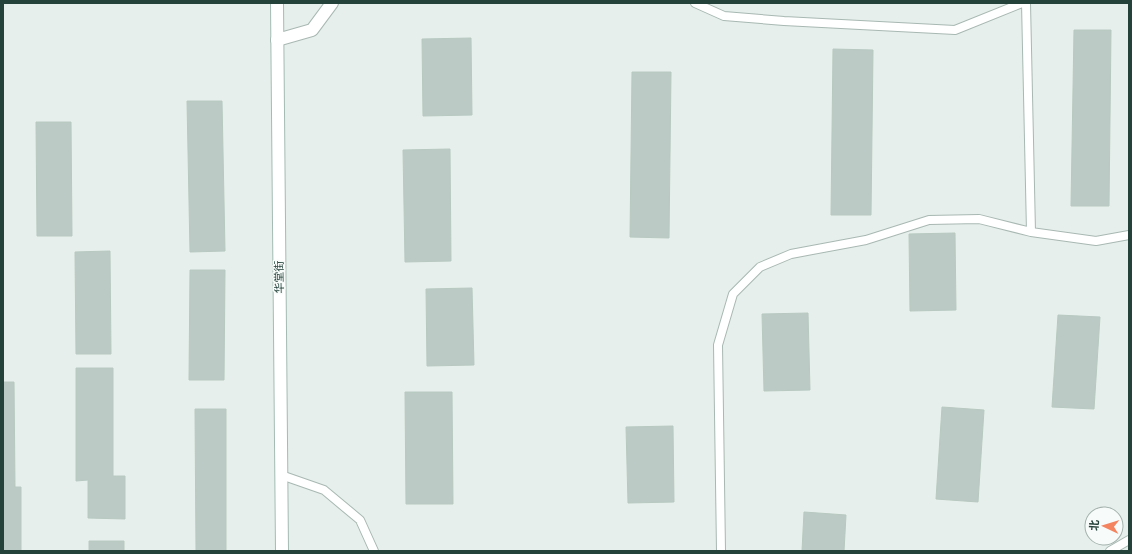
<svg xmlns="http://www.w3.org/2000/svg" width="1132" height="554" viewBox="0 0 1132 554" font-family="'PT Sans','Noto Sans SC',sans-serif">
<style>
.building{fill:#bbcac4;stroke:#b8c9c2}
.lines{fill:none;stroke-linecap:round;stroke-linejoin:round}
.lane-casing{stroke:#a8b8b2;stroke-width:10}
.street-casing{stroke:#a8b8b2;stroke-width:14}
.secondary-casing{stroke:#a4bbb3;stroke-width:14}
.lane{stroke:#fff;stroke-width:8}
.street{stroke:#fff;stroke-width:12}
.secondary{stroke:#fff;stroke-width:12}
.labels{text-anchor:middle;stroke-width:3;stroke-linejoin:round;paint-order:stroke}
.street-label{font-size:11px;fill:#24423a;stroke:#f7fbf9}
</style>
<rect width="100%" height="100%" fill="#e6efeb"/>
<path class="building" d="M1074,30H1111L1109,206H1071Z
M471,38L472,115L423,116L422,39Z
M833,49L873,50L871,215H831Z
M632,72H671L669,238L630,237Z
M187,101H222L225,251L190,252Z
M36,122H71L72,236H37Z
M450,149L451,261L405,262L403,150Z
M955,233L956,310L910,311L909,234Z
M110,251L111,354H76L75,252Z
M190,270H225L224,380H189Z
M472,288L474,365L427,366L426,289Z
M808,313L810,390L764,391L762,314Z
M1058,315L1100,317L1094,409L1052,407Z
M76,368H113V476H125V519L88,518V480L76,481Z
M3,382H14L15,487H21V551H3Z
M405,392H452L453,504H406Z
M942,407L984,410L978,502L936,499Z
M195,409H226V551H196Z
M673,426L674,502L628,503L626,427Z
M804,512L846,515L844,551H802Z
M89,541H124V551H89Z"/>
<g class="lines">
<g class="lane-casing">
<path id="lane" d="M695,3L724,16L784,21L955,30L1022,3
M1026,3L1031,232
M281,475L324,490L360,520L374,551
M721,551L718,345L733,294L760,267L791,254L866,240L929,220L979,219L1031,232L1096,241L1129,235
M1110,551L1129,540"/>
</g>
<g class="street-casing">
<path id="street" d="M277,40L312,30L332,3"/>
</g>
<g class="secondary-casing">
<path id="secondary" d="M277,3L282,551"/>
</g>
<use href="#lane" class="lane"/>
<use href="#street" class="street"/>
<use href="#secondary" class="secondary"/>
</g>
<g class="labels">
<g class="street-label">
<text transform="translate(279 277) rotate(-91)" y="4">华堂街</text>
</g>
</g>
<rect width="1132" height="554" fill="none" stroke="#24423a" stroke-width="8"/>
<g transform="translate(1104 526) rotate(274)"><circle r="19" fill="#f7fbf9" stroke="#a3b1ad"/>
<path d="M0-3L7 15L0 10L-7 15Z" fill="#f4845f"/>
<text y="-6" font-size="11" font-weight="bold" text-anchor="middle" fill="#24423a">北</text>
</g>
</svg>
